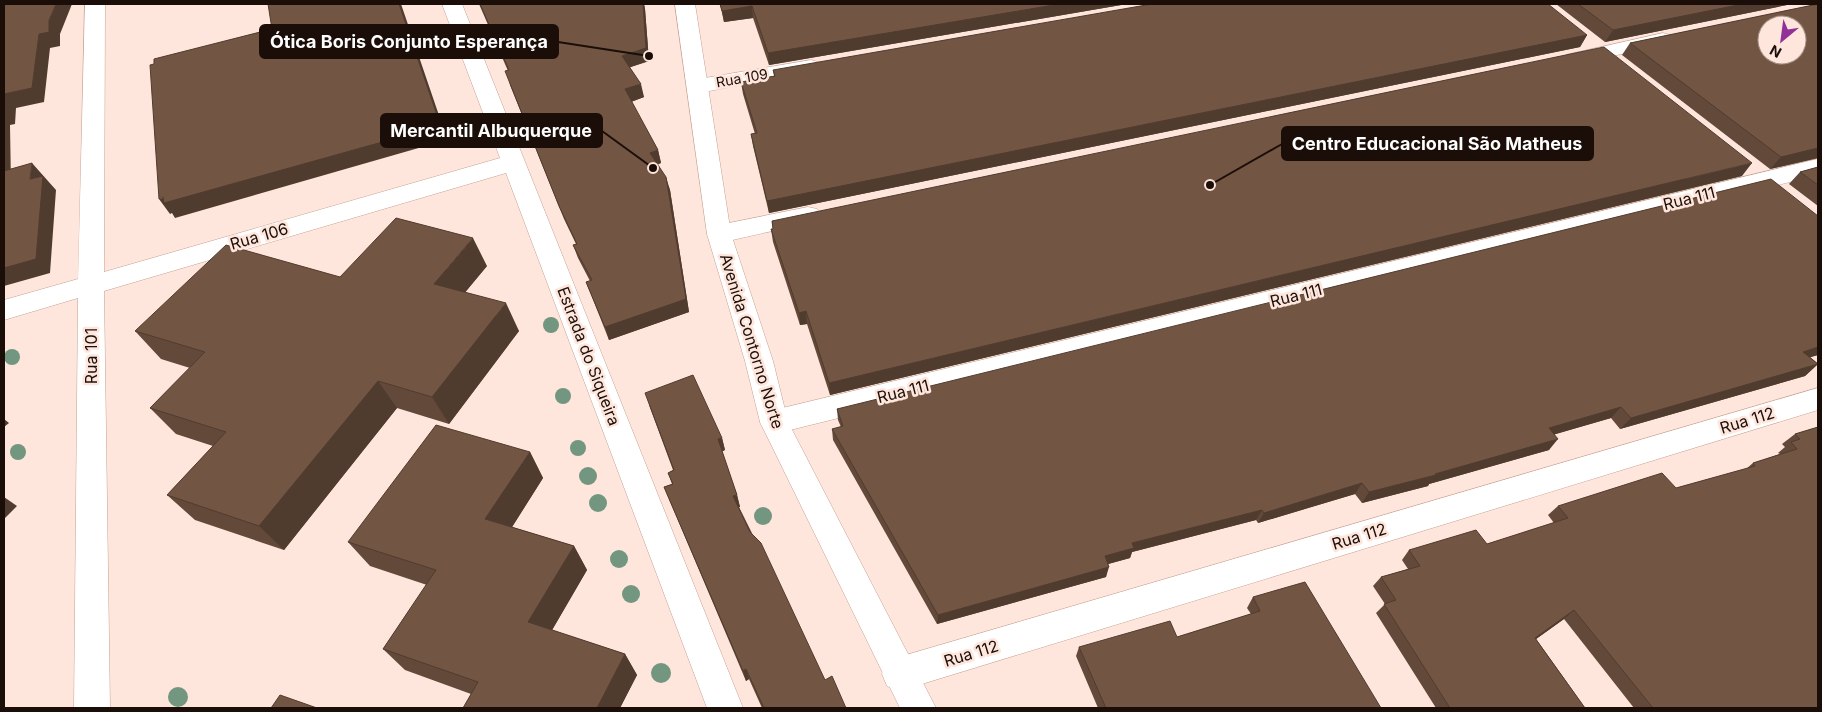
<svg xmlns="http://www.w3.org/2000/svg" width="1822" height="712" viewBox="0 0 1822 712" font-family="Inter,sans-serif">
<style>
.lines{fill:none;stroke-linecap:round;stroke-linejoin:round}
.street-casing{stroke:#c6a192;stroke-width:1}
.secondary-casing{stroke:#c6a192;stroke-width:1}
.street{fill:#fff;fill-rule:evenodd}
.secondary{fill:#fff;fill-rule:evenodd}
.tree{fill:#729680}
.wall{fill:#63493a}
.shaded-wall{fill:#503c2f}
.building{fill:#735543;stroke:#503c2f;fill-rule:evenodd}
.labels{text-anchor:middle;stroke-width:5;stroke-linejoin:round;paint-order:stroke}
.far-street-label{font-size:14px;fill:#1b0e09;stroke:#fee6dc}
.street-label{font-size:16px;fill:#1b0e09;stroke:#fee6dc}
.leader{fill:none;stroke:#1b0e09;stroke-width:2}
.callout-dot{fill:#1b0e09;stroke:#fee6dc;stroke-width:2}
.callout{fill:#1b0e09;stroke:#1b0e09;stroke-width:2}
.callout-label{font-size:18px;text-anchor:middle;font-weight:bold;fill:#fff}
</style>
<rect width="100%" height="100%" fill="#fee6dc"/>
<g class="lines">
<g class="street-casing">
<path id="street" d="M85,4H105L104,272L500,158L442,4H462L743,708H707L506,173L104,291L110,708H74L78,298L4,320V300L78,279Z
M1663,33L1670,35L1673,39L1670,43L1573,65L1566,63L1563,59L1566,55Z
M811,60L818,62L822,66L818,70L699,93L691,91L688,86L691,81L699,79Z
M1818,159V175L774,434L764,430L760,422L764,414L774,410Z
M808,207L817,209L820,215L817,221L719,243L710,240L707,234L710,228L719,225Z
M1818,388V410L899,691L887,686L882,674L887,662L899,657Z"/>
</g>
<g class="secondary-casing">
<path id="secondary" d="M675,4H695L731,234L773,361L788,422L936,708H900L760,422L745,361L707,234Z"/>
</g>
<use href="#street" class="street"/>
<use href="#secondary" class="secondary"/>
</g>
<g class="tree">
<circle cx="551" cy="325" r="8"/>
<circle cx="12" cy="357" r="8"/>
<circle cx="563" cy="396" r="8"/>
<circle cx="578" cy="448" r="8"/>
<circle cx="18" cy="452" r="8"/>
<circle cx="588" cy="476" r="9"/>
<circle cx="598" cy="503" r="9"/>
<circle cx="763" cy="516" r="9"/>
<circle cx="619" cy="559" r="9"/>
<circle cx="631" cy="594" r="9"/>
<circle cx="661" cy="673" r="10"/>
<circle cx="178" cy="697" r="10"/>
</g>
<path class="wall" d="M479,4H644L645,9L649,61L630,67L644,97L631,102L658,150L661,163L658,164L670,190L689,312L609,340L586,282L590,281L578,258L573,245L576,244L564,219L510,85L508,71Z
M720,4H1127L769,65L753,18L724,22Z
M1556,4H1792L1605,42Z
M1818,4V158L1770,169L1622,55L1630,43Z
M1587,35L1580,47L769,213L753,146L751,134H755L743,94L741,82L774,76L773,70Z
M1818,167V206L1789,184L1800,172Z
M1742,176L830,395L807,324L800,325L773,242L771,229H773L772,221Z
M1818,216V355L1810,357L1818,364L1805,376L1620,429L1611,418L1555,434L1549,450L1429,484L1428,486L1362,503L1355,494L1258,523L1256,520L1132,552L1130,558L1108,564L1106,577L937,624L833,440L832,429L841,427L838,420L837,409Z
M487,266L465,292L519,331L449,424L397,408L284,550L195,520L167,495L213,446L176,434L150,408L190,368L161,359L135,331L340,277Z
M649,405L722,438L725,450L722,451L737,495L740,507H739L825,680L846,708H762L749,679L746,681L669,499L664,487L672,484L668,473L673,470Z
M1818,427V708H1634L1564,619L1536,639L1585,708H1436L1376,613L1385,604L1373,586L1381,577L1408,569L1402,560L1409,550L1487,544L1554,523L1548,515L1558,506L1676,488L1746,469L1753,463L1780,454L1778,453L1785,447L1782,444L1795,434Z
M530,452L543,478L512,527L574,546L587,570L552,630L625,654L637,675L620,708H463L471,694L405,670L383,649L427,585L370,566L348,542Z
M1253,597L1381,708H1098L1076,656L1079,647L1177,637L1251,614L1247,608Z"/>
<path class="shaded-wall" d="M56,4H72L60,34V46L50,48L44,102L16,108L15,124L10,125L11,186L4,179V94L39,34L49,20Z
M399,4H401L445,133L440,134L443,141L175,218L172,213L170,214L159,199L433,119Z
M643,4H644L645,9L649,61L625,69L622,56Z
M1060,4H1127L769,65L768,53Z
M1743,4H1792L1605,42L1613,30Z
M752,6L753,18L724,22L722,11Z
M1587,35L1580,47L769,213L767,201Z
M641,84L644,97L628,103L625,89Z
M1818,148V158L1770,169L1781,157Z
M658,150L661,163L654,166L650,153Z
M32,163L56,190L50,273L4,286V268L30,179Z
M1752,163L1742,176L830,395L829,383Z
M666,177L670,190L689,312L609,340L605,327Z
M473,238L487,266L449,312L434,284Z
M506,303L519,331L449,424L432,397Z
M806,311L807,324L800,325L799,313Z
M1818,347V355L1791,363L1803,352Z
M1818,364L1805,376L1620,429L1631,418Z
M378,381L397,408L284,550L259,526Z
M1621,407L1611,418L1539,439L1549,428Z
M4,419L9,423L4,427Z
M722,438L725,450L721,452L718,439Z
M1558,439L1549,450L1429,484L1428,486L1362,503L1369,492Z
M530,452L543,478L502,543L485,519Z
M1362,483L1355,494L1258,523L1264,513Z
M737,495L740,507L737,508L733,496Z
M4,497L17,506L4,519Z
M1262,510L1256,520L1132,552L1130,558L1101,566L1105,556L1132,543Z
M574,546L587,570L544,644L528,622Z
M1109,567L1106,577L937,624L938,615Z
M1574,610L1564,619L1525,647L1535,638Z
M625,654L637,675L620,708H597Z
M746,669L749,679L746,681L743,671Z"/>
<path class="building" d="M4,4H56L49,20V32L39,34L32,88L4,94V100Z
M268,4H399L438,118L433,119L436,127L164,203L163,197L159,199L150,65L154,64V59L272,29Z
M480,4H643L646,48L622,56L641,84L625,89L658,150L650,153L666,177L686,299L605,327L586,282L592,280L573,245L577,244L559,206L505,71L509,70Z
M720,4H1060L768,53L752,6L722,11Z
M1152,4H1548L1587,35L767,201L751,134L757,133L741,82L775,76L773,70Z
M1578,4H1743L1613,30Z
M1818,4V148L1781,157L1630,43ZM1767,25H1797V55H1767Z
M1604,47L1752,163L829,383L806,311L799,313L771,229H773L772,221Z
M32,163L30,179L43,176L36,259L4,268V171Z
M1818,167V185L1800,172Z
M1771,179L1818,216V347L1803,352L1818,364L1631,418L1621,407L1549,428L1558,439L1435,474L1436,475L1369,492L1362,483L1264,513L1262,510L1132,543L1134,548L1105,556L1109,567L938,615L832,429L843,426L837,409Z
M396,218L473,238L434,284L506,303L432,397L378,381L259,526L167,495L226,432L150,408L205,352L135,331L226,245L340,277Z
M693,375L722,438L718,439L737,495L733,496L750,532L761,543L825,680L832,676L846,708H764L746,669L743,671L664,487L673,484L668,473L674,470L645,393Z
M436,425L530,452L485,519L574,546L528,622L625,654L597,708H463L478,682L383,649L436,570L348,542Z
M1818,427V708H1653L1574,610L1535,638L1585,708H1450L1384,604L1396,600L1381,577L1420,566L1409,550L1476,530L1487,544L1568,518L1558,506L1662,473L1676,488L1755,466L1753,463L1797,449L1791,442L1800,439L1795,434Z
M1305,582L1381,708H1106L1079,647L1170,621L1177,637L1260,611L1253,597Z
M280,695L317,708H271Z"/>
<g class="labels">
<g class="far-street-label">
<text transform="translate(742 78) rotate(-10)" y="5">Rua 109</text>
</g>
<g class="street-label">
<text transform="translate(1689 198) rotate(-14)" y="6">Rua 111</text>
<text transform="translate(259 236) rotate(-16)" y="6">Rua 106</text>
<text transform="translate(1296 295) rotate(-14)" y="6">Rua 111</text>
<text transform="translate(752 341) rotate(73)" y="6">Avenida Contorno Norte</text>
<text transform="translate(91 356) rotate(-90)" y="6">Rua 101</text>
<text transform="translate(589 356) rotate(69)" y="6">Estrada do Siqueira</text>
<text transform="translate(903 391) rotate(-14)" y="6">Rua 111</text>
<text transform="translate(1747 420) rotate(-17)" y="6">Rua 112</text>
<text transform="translate(1359 536) rotate(-17)" y="6">Rua 112</text>
<text transform="translate(971 653) rotate(-17)" y="6">Rua 112</text>
</g>
</g>
<path class="leader" d="M649 56L558 42M653 168L602 131M1210 185L1282 144"/>
<g class="callout-dot">
<circle cx="649" cy="56" r="5"/>
<circle cx="653" cy="168" r="5"/>
<circle cx="1210" cy="185" r="5"/>
</g>
<g class="callout">
<rect x="260" y="25" width="298" height="33" rx="5"/>
<rect x="381" y="114" width="221" height="33" rx="5"/>
<rect x="1282" y="127" width="311" height="33" rx="5"/>
</g>
<g class="callout-label">
<text x="409" y="48">Ótica Boris Conjunto Esperança</text>
<text x="491" y="137">Mercantil Albuquerque</text>
<text x="1437" y="150">Centro Educacional São Matheus</text>
</g>
<rect width="1822" height="712" fill="none" stroke="#1b0e09" stroke-width="10"/>
<g transform="translate(1782 40) rotate(209)"><circle r="24" fill="#fee6dc" stroke="#a39088"/>
<path d="M0-4L9 19L0 12L-9 19Z" fill="#903098"/>
<text y="-8" font-size="14" font-weight="bold" text-anchor="middle" fill="#1b0e09">N</text>
</g>
</svg>
